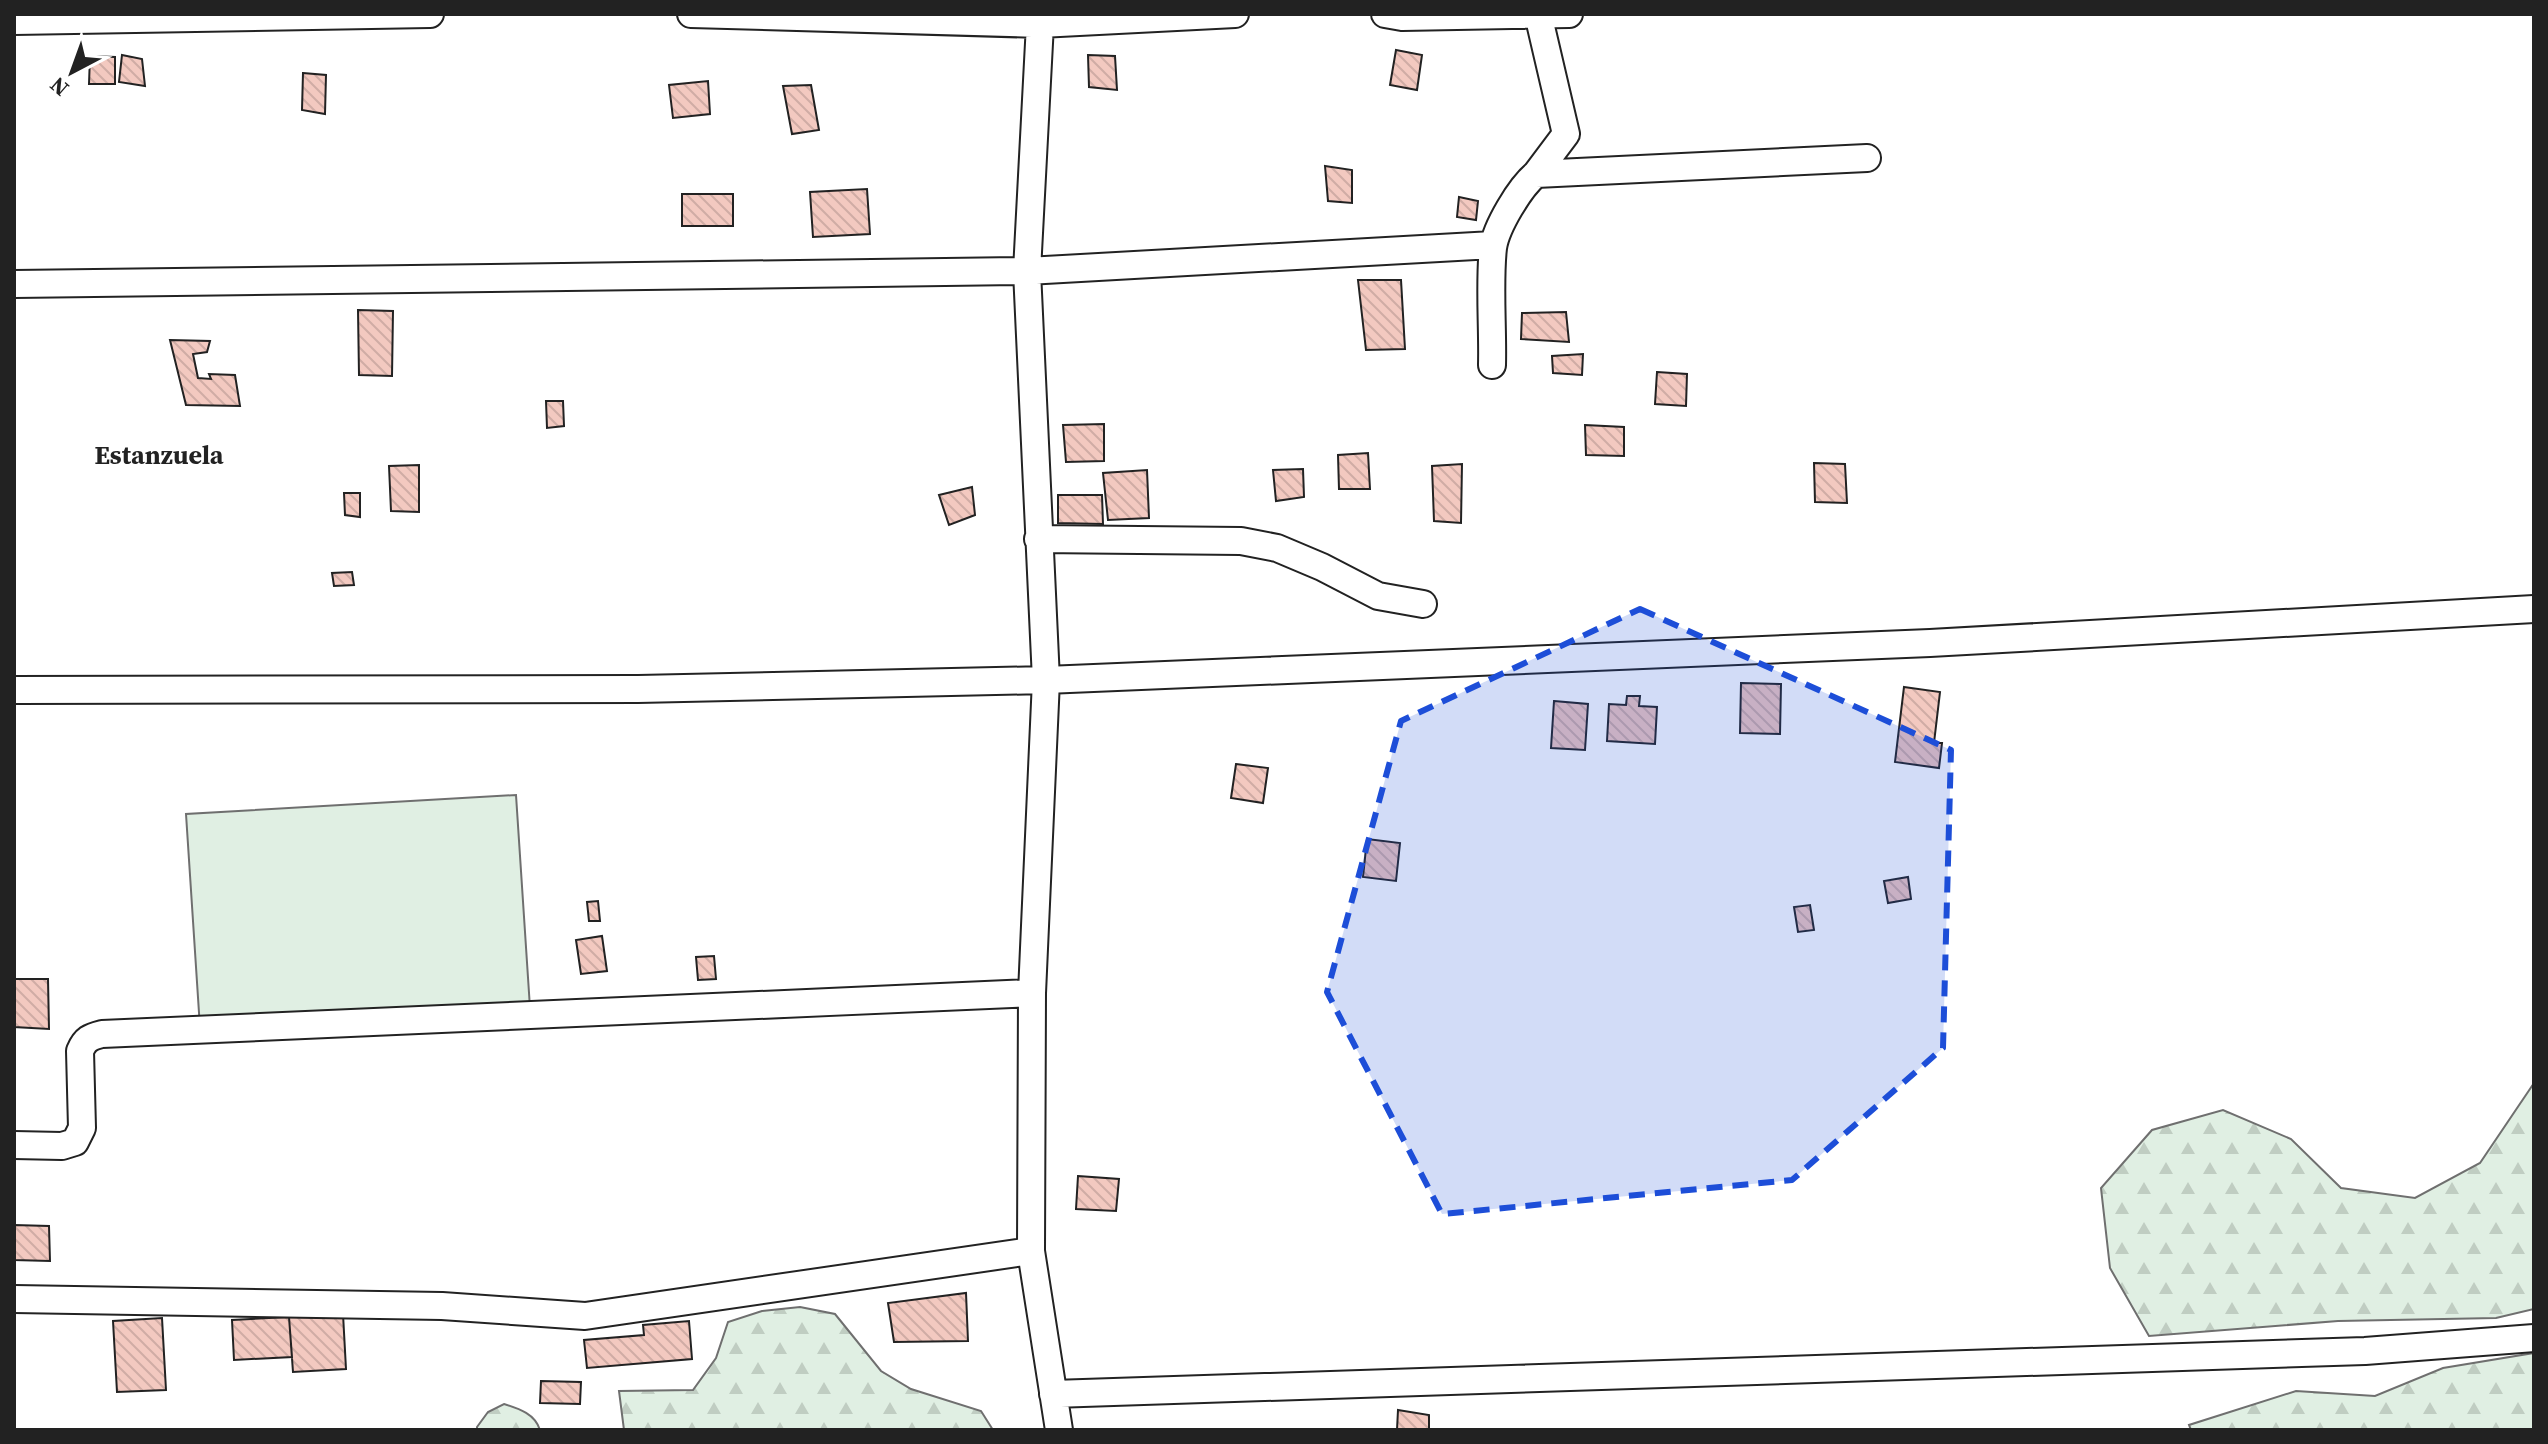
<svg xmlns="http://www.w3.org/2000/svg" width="2548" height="1444" viewBox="0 0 2548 1444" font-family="'Source Serif 4',serif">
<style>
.forest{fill:url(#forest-firs);stroke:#6f6f6f;stroke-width:2}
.green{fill:#e0efe3;stroke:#6f6f6f;stroke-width:2}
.building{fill:url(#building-back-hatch);stroke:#222;stroke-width:2}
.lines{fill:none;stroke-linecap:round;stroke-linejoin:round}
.minor-casing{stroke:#222;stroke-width:30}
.minor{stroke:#fff;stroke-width:26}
.marked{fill:#1d4ed8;fill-opacity:0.2;stroke:#1d4ed8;stroke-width:6;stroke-dasharray:16 10;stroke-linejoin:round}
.labels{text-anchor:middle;stroke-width:6;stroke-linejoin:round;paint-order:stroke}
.quarter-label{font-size:26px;font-weight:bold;fill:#222;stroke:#fff}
</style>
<defs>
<pattern id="forest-firs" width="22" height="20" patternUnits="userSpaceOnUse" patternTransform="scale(2)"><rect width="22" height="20" fill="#e0efe3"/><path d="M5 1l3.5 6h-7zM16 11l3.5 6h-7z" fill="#c0cdc2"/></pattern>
<pattern id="building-back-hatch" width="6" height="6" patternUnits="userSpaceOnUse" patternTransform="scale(2)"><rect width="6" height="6" fill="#f3c9c0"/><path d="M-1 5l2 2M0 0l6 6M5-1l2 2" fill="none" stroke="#d0aca5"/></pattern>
</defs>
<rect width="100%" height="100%" fill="#fff"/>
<path class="forest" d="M2534,1083V1309L2496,1318L2338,1321L2149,1336L2110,1268L2101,1188L2152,1130L2223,1110L2291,1139L2341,1188L2415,1198L2480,1163Z
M800,1307L835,1314L881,1371L911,1389L981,1411L993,1430H624L619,1391L693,1390L716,1358L728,1322L762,1311Z
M2534,1353V1430H2191L2189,1425L2296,1391L2375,1396L2443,1368Z
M504,1404C520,1409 535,1414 540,1430H477V1427L488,1412Z"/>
<path class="green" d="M516,795L530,1008L200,1028L186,814Z"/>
<path class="building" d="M1396,50L1422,55L1417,90L1390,85Z
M122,55L142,59L145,86L119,82Z
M1088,55L1115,56L1117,90L1089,87Z
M90,56L115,57V84H89Z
M303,73L326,75L325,114L302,110Z
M708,81L710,114L673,118L669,85Z
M811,85L819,130L792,134L783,86Z
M1325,166L1352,170V203L1328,201Z
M867,189L870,234L813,237L810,192Z
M682,194H733V226H682Z
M1459,197L1478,201L1476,220L1457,217Z
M1358,280H1401L1405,349L1366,350Z
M358,310L393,311L392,376L359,375Z
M1566,312L1569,342L1521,339L1522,313Z
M170,340L210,341L207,352L193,354L198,378L211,379L209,374L235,375L240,406L186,405Z
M1583,354L1582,375L1553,373L1552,356Z
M1657,372L1687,374L1686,406L1655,404Z
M546,401H563L564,426L547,428Z
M1104,424V461L1066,462L1063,425Z
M1585,425L1624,427V456L1586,455Z
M1368,453L1370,489H1339L1338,455Z
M1814,463L1845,464L1847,503L1815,502Z
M1462,464L1461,523L1434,521L1432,466Z
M419,465V512L391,511L389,466Z
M1303,469L1304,497L1276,501L1273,470Z
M1147,470L1149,518L1108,520L1103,473Z
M972,487L975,515L949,525L939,495Z
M344,493H360V517L345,515Z
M1058,495H1102L1103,524L1058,523Z
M352,572L354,585L334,586L332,573Z
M1741,683L1781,684L1780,734L1740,733Z
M1904,687L1940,692L1934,743H1942L1939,768L1895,762Z
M1627,696H1640L1639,706L1657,707L1655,744L1607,741L1609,704L1626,705Z
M1554,701L1588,704L1585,750L1551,748Z
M1236,764L1268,768L1263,803L1231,798Z
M1367,839L1400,843L1396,881L1363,877Z
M1908,877L1911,899L1888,903L1884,881Z
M598,901L600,921H589L587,902Z
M1810,905L1814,930L1798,932L1794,907Z
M602,936L607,971L581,974L576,940Z
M714,956L716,979L698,980L696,957Z
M14,979H48L49,1029L14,1027Z
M1078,1176L1119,1179L1116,1211L1076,1209Z
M14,1225L49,1226L50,1261L14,1260Z
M966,1293L968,1341L894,1342L888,1303Z
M343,1314L346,1369L293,1372L289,1317Z
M289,1317L292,1357L234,1360L232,1320Z
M162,1318L166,1390L117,1392L113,1321Z
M689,1321L692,1359L587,1368L584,1340L644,1335L643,1325Z
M541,1381L581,1382L580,1404L540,1403Z
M1398,1410L1429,1415V1430H1397Z"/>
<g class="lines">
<g class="minor-casing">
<path id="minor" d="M691,14L1040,24L1027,271L1046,680L1032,993L1031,1251L1059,1430
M1385,14L1402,17L1569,14
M14,21L430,14
M1040,24L1235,14
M1536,174L1566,134L1538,14
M14,284L1027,271L1493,245
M1492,365C1493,329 1489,282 1493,248C1496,227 1520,187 1536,174L1867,158
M1038,539L1241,541L1277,548L1322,567L1378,596L1423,604
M14,690L638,689L1046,680L1930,643L2534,609
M14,1145L62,1146L75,1142L82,1128L80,1051C85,1039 90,1037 102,1034L1032,993
M14,1299L442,1306L585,1316L1031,1251
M1053,1394L2365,1351L2534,1338"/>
</g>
<use href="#minor" class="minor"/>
</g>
<path class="marked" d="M1640,609L1951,750L1943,1048L1792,1180L1442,1214L1327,992L1401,721Z"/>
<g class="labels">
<g class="quarter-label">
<text x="159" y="464">Estanzuela</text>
</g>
</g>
<rect width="2548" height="1444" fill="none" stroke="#222222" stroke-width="32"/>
<g transform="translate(72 72) rotate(221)" stroke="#ffffff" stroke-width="6" paint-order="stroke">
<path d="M0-6L14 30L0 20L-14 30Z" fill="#222222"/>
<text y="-12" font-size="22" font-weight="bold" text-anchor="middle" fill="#222222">N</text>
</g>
</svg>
